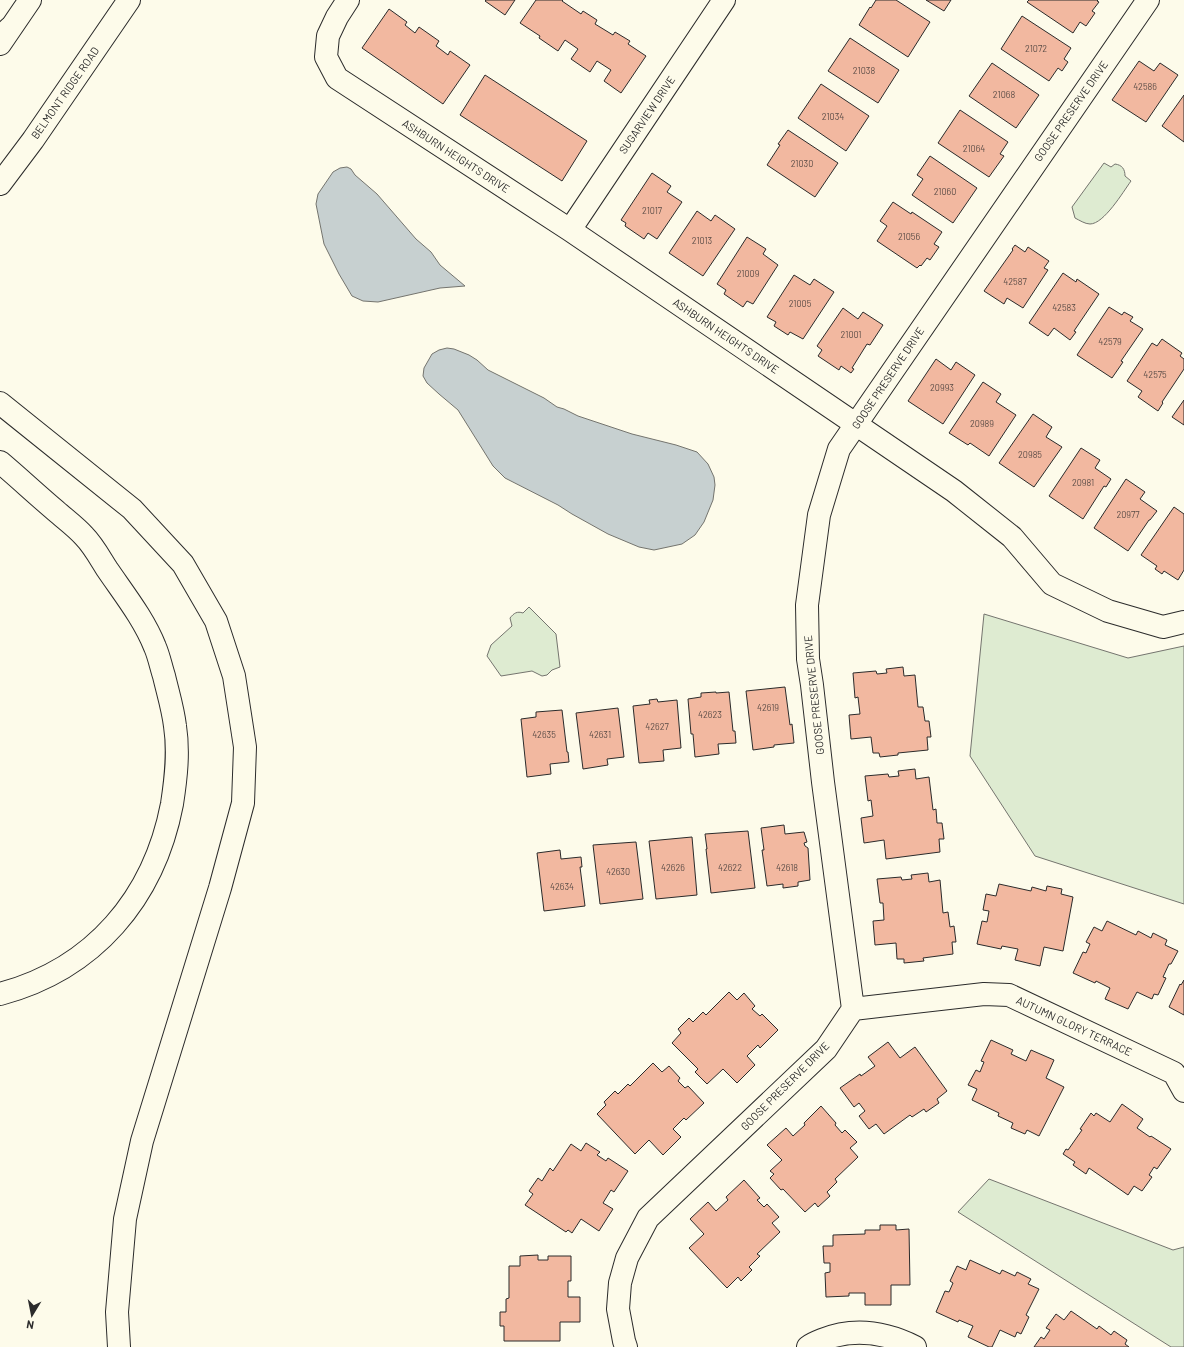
<svg xmlns="http://www.w3.org/2000/svg" width="1184" height="1347" viewBox="0 0 1184 1347" font-family="Barlow,sans-serif">
<style>
.green{fill:#deebd1;stroke:#74746e}
.water{fill:#c7d0d0;stroke:#74746e}
.building{fill:#f2b8a0;stroke:#2b2b2b}
.lines{fill:none;stroke-linecap:round;stroke-linejoin:round}
.minor-casing{stroke:#2b2b2b;stroke-width:24}
.major-casing{stroke:#2b2b2b;stroke-width:24}
.highway-casing{stroke:#2b2b2b;stroke-width:24}
.minor{stroke:#fdfbea;stroke-width:22}
.major{stroke:#fdfbea;stroke-width:22}
.highway{stroke:#fdfbea;stroke-width:22}
.labels{text-anchor:middle;stroke-width:3;stroke-linejoin:round;paint-order:stroke}
.number-label{font-size:9px;fill:#5d4e48}
.street-label{font-size:11px;fill:#2b2b2b;stroke:#fdfbea}
</style>
<rect width="100%" height="100%" fill="#fdfbea"/>
<path class="green" d="M1104,163L1111,167L1115,164C1122,165 1125,169 1125,176L1131,181C1123,192 1104,224 1090,224C1085,224 1079,220 1075,218L1072,207Z
M529,607L556,634L560,667L552,670L547,675L542,676L532,671L501,676L487,656L491,645L512,626L510,618C514,613 517,611 523,613Z
M984,614L1128,658L1184,646V904L1035,856L970,756Z
M989,1179L1173,1250L1184,1247V1347H1171L958,1212Z"/>
<path class="water" d="M347,167L351,169L355,175L377,194L416,239L431,252L440,265L465,286L440,288L378,302L363,301L352,296L339,274L324,244L316,204L318,194L333,172L340,168Z
M447,348L454,349L469,355L477,360L488,370L544,398L557,407L564,409L578,416L632,434L676,445L697,452L708,464L714,477L715,485L713,500L704,522L695,535L682,544L654,550L639,547L608,534L572,514L558,505L505,478L493,466L458,410L439,394L427,383L423,376L424,368L432,354L439,350Z"/>
<path class="building" d="M486,0H515L505,15L485,1Z
M536,0H563L562,1L581,14L583,11L597,20L595,24L613,35L615,32L630,41L628,44L646,56L621,93L604,81L611,70L597,61L590,72L571,59L578,49L565,40L558,51L539,38L540,36L520,23Z
M876,0H896L930,22L908,57L859,25L870,7L871,8Z
M926,0H951L944,11Z
M1029,0H1098L1097,1L1099,2L1092,11L1095,13L1086,26L1080,22L1073,33L1027,2Z
M389,9L407,22L405,25L415,33L419,27L439,41L436,46L448,55L450,51L470,65L443,104L362,48Z
M1022,16L1071,48L1064,59L1068,62L1062,71L1058,68L1049,81L1001,49Z
M850,38L899,70L878,103L828,71Z
M1139,61L1154,71L1160,63L1178,75L1146,122L1112,100Z
M992,63L1039,95L1016,128L969,96Z
M485,75L587,141L562,181L460,115Z
M821,84L869,116L846,151L798,118Z
M1184,95V142L1162,126Z
M960,110L1008,142L1000,154L1004,156L989,177L938,143Z
M788,130L838,163L815,197L767,165L780,145L778,144Z
M930,156L977,188L953,223L912,195L923,179L917,175Z
M652,173L671,186L667,192L682,202L657,239L648,233L644,239L625,226L626,223L621,220Z
M893,202L911,214L912,212L942,232L934,244L939,247L930,260L927,258L921,266L920,265L917,268L877,241L887,226L880,221Z
M697,211L711,221L715,215L735,229L703,276L669,253Z
M747,237L766,249L763,254L778,265L753,304L747,301L743,307L724,294L726,290L717,284Z
M1015,245L1025,252L1028,247L1049,261L1044,268L1048,270L1023,308L1007,298L1004,304L984,291L1013,250L1012,249Z
M1063,273L1076,282L1077,279L1099,294L1074,331L1076,332L1070,340L1054,328L1048,336L1029,323Z
M794,275L810,285L814,279L834,292L803,339L790,332L788,335L774,326L776,322L767,317Z
M1109,307L1122,315L1124,312L1133,317L1130,321L1143,329L1121,361L1123,362L1112,378L1077,355Z
M843,308L858,319L863,312L883,325L870,345L867,344L852,368L854,369L851,373L841,366L839,370L818,356L822,350L817,346Z
M1162,339L1182,353L1180,356L1184,359V369L1162,402L1163,403L1158,411L1138,397L1142,391L1127,381L1152,343L1157,346Z
M936,359L951,370L956,362L975,375L943,424L908,401Z
M983,382L1001,394L996,402L1016,415L989,456L970,443L968,445L949,433Z
M1184,400V425L1172,417Z
M1033,414L1052,427L1046,437L1062,447L1034,487L999,463Z
M1081,448L1100,460L1095,468L1111,479L1106,487L1104,486L1083,519L1049,496Z
M1126,479L1145,492L1140,499L1157,511L1150,520H1149L1128,551L1094,528Z
M1174,507L1184,514V570L1178,580L1164,571L1162,574L1155,569L1157,566L1141,555Z
M903,667L904,676L915,675L918,707H923L925,721H929L931,737H927L928,750L898,753V755L880,757L879,753H873L871,737L851,739L849,715L860,714L858,697L855,698L853,673L876,671L877,674L887,673L886,669Z
M785,687L790,725L792,724L794,743L774,745V747L753,750L746,691Z
M716,692V693L729,692L733,731H735L736,743L718,744L719,754L695,757L693,734H691L688,699L701,697V693Z
M657,699L658,702L677,700L681,748L663,750L664,761L639,763L633,706L650,704L649,700Z
M618,708L624,757L607,759L608,765L583,769L576,713Z
M562,710L567,752H568L569,762L550,764L551,774L527,777L521,719L536,717V712Z
M915,769L916,779L929,777L933,810L936,809L937,823H942L944,839H939L940,852L886,859L884,840L864,843L861,818L873,816L871,800L868,801L865,776L888,774L889,777L899,776L898,771Z
M784,825L785,834L804,832L807,842L804,843L805,846L808,848L810,880L798,882V886L783,888V884L767,886L762,850H764L761,828Z
M748,831L755,888L711,893L706,849H707L705,834Z
M692,837L697,895L656,899L649,841Z
M636,842L643,899L600,904L593,845Z
M560,850L561,859L581,857L582,867H580L585,906L544,911L537,853Z
M928,873L929,882L940,880L943,913L948,912L950,927L954,926L956,942H952L953,954L923,958L924,961L904,963V959H897L896,943L875,945L873,921L884,920L883,903H880L877,879L901,877L902,880L912,879L911,875Z
M999,884L1031,891L1032,887L1046,891L1047,886L1062,889L1061,894L1073,897L1063,951L1044,947L1040,966L1015,960L1018,949L1002,946L1001,949L977,944L982,921L987,922L989,911L983,910L986,894L996,896Z
M1107,921L1136,935L1138,931L1151,938L1153,933L1167,940L1165,945L1178,951L1171,964H1169L1163,977L1166,978L1158,995L1154,994L1152,999L1137,992L1128,1009L1105,999L1110,988L1096,981L1095,983L1073,973L1083,952L1086,953L1090,944L1086,942L1094,927L1102,931Z
M1184,980V1015L1169,1007L1180,984L1181,985Z
M729,992L737,1000L744,993L755,1006L752,1009L760,1016L762,1014L778,1030L760,1048L758,1045L747,1056L755,1065L737,1083L723,1069L707,1084L695,1072L698,1069L672,1043L681,1033L678,1029L689,1018L693,1022L703,1012L706,1015Z
M991,1040L1013,1050L1011,1054L1026,1061L1031,1050L1054,1060L1046,1078L1064,1087L1039,1136L1027,1130L1025,1134L1011,1128L1013,1123L998,1116L999,1113L972,1100L977,1089L968,1085L976,1070L980,1072L984,1062L981,1061Z
M888,1042L900,1058L915,1047L947,1091L937,1099L939,1103L926,1112L924,1109L912,1117L910,1115L884,1134L876,1124L869,1129L859,1116L865,1111L859,1103L854,1107L840,1088L860,1074L861,1076L875,1066L868,1057Z
M653,1063L662,1072L669,1066L680,1078L678,1081L685,1088L688,1086L704,1103L686,1120L684,1118L673,1129L681,1137L663,1155L649,1140L635,1154L597,1114L606,1105L604,1102L615,1091L618,1094L628,1084L630,1086Z
M1122,1104L1143,1119L1137,1128L1150,1137L1151,1136L1171,1149L1157,1169L1154,1167L1149,1175L1152,1177L1142,1191L1134,1186L1128,1195L1089,1168L1086,1174L1073,1165L1075,1162L1063,1154L1066,1149L1068,1150L1082,1130L1080,1129L1091,1113L1094,1116L1096,1113L1110,1122Z
M821,1106L836,1123L835,1125L842,1133L845,1130L857,1142L850,1148L858,1157L835,1179L837,1182L827,1192L830,1196L818,1207L815,1203L805,1212L783,1189L781,1190L770,1178L774,1174L770,1171L782,1160L767,1145L786,1128L793,1136L805,1125L804,1123Z
M586,1143L600,1152L597,1155L606,1161L608,1158L628,1171L614,1192L611,1190L603,1203L613,1209L599,1231L581,1219L572,1233L568,1230L566,1232L525,1205L533,1194L529,1191L538,1178L542,1181L550,1168L553,1171L571,1144L581,1151Z
M744,1180L760,1198L757,1200L764,1207L767,1204L779,1217L772,1223L780,1232L757,1254L760,1256L749,1267L752,1270L741,1281L738,1277L727,1288L689,1248L704,1234L690,1219L708,1202L716,1211L728,1200L726,1197Z
M880,1225H896V1230L909,1229L910,1285H891V1305H865V1293H849V1296L826,1297L825,1273L830,1272V1263H824L823,1246H833V1235L865,1234V1230H880Z
M538,1255V1260H548V1256H571V1281H568V1297H580V1322H560V1341H504V1326H500V1312H506V1299L509,1298V1266H520V1256Z
M970,1260L1000,1274L1002,1270L1015,1276L1017,1272L1031,1279L1028,1284L1039,1289L1026,1315L1029,1317L1021,1334L1017,1332L1015,1337L1000,1330L992,1347H989L968,1337L973,1326L959,1320L958,1322L936,1312L945,1291L949,1292L953,1283L950,1281L957,1266L966,1270Z
M1071,1311L1097,1329L1099,1326L1111,1335L1114,1331L1127,1340L1125,1344L1129,1347H1034L1041,1337L1044,1339L1050,1330L1046,1328L1056,1314L1064,1320Z"/>
<g class="lines">
<g class="minor-casing">
<path id="minor" d="M348,0L337,17L328,36L326,57L337,78L570,230L954,491L1012,537L1052,584L1108,611L1163,627L1184,622
M570,230L724,0
M853,1009L984,994L1009,995L1174,1073L1184,1091
M626,1347L624,1341L618,1309L620,1283L627,1258L648,1218L826,1049L853,1009L823,782L812,685L808,659L807,605L819,515L839,449L1148,0
M808,1347C812,1344 817,1342 822,1340C854,1327 885,1332 915,1347"/>
</g>
<g class="major-casing">
<path id="major" d="M0,44L30,0
M0,184L33,140L129,0"/>
</g>
<g class="highway-casing">
<path id="highway" d="M0,37L10,28
M0,403L132,509L183,564L216,621L234,676L245,747L243,803L220,888L142,1141L125,1219L117,1312L119,1347
M0,462C19,478 37,495 56,511C65,519 76,527 84,536C93,545 100,558 107,569C124,594 144,619 155,647C159,656 161,667 164,676C168,693 173,709 175,726C179,752 176,778 172,804C154,898 94,969 0,994"/>
</g>
<use href="#minor" class="minor"/>
<use href="#major" class="major"/>
<use href="#highway" class="highway"/>
</g>
<g class="labels">
<g class="number-label">
<text x="1036" y="52">21072</text>
<text x="864" y="74">21038</text>
<text x="1145" y="90">42586</text>
<text x="1004" y="98">21068</text>
<text x="833" y="120">21034</text>
<text x="974" y="152">21064</text>
<text x="802" y="167">21030</text>
<text x="945" y="195">21060</text>
<text x="652" y="214">21017</text>
<text x="909" y="240">21056</text>
<text x="702" y="244">21013</text>
<text x="748" y="277">21009</text>
<text x="1015" y="285">42587</text>
<text x="800" y="307">21005</text>
<text x="1064" y="311">42583</text>
<text x="851" y="338">21001</text>
<text x="1110" y="345">42579</text>
<text x="1155" y="378">42575</text>
<text x="942" y="391">20993</text>
<text x="982" y="427">20989</text>
<text x="1030" y="458">20985</text>
<text x="1083" y="486">20981</text>
<text x="1128" y="518">20977</text>
<text x="768" y="711">42619</text>
<text x="710" y="718">42623</text>
<text x="657" y="730">42627</text>
<text x="544" y="738">42635</text>
<text x="600" y="738">42631</text>
<text x="673" y="871">42626</text>
<text x="730" y="871">42622</text>
<text x="787" y="871">42618</text>
<text x="618" y="875">42630</text>
<text x="562" y="890">42634</text>
</g>
<g class="street-label">
<text transform="translate(65 93) rotate(-55)" y="4">BELMONT RIDGE ROAD</text>
<text transform="translate(1071 111) rotate(-55)" y="4">GOOSE PRESERVE DRIVE</text>
<text transform="translate(647 115) rotate(-56)" y="4">SUGARVIEW DRIVE</text>
<text transform="translate(456 156) rotate(33)" y="4">ASHBURN HEIGHTS DRIVE</text>
<text transform="translate(726 336) rotate(34)" y="4">ASHBURN HEIGHTS DRIVE</text>
<text transform="translate(888 378) rotate(-56)" y="4">GOOSE PRESERVE DRIVE</text>
<text transform="translate(814 695) rotate(-96)" y="4">GOOSE PRESERVE DRIVE</text>
<text transform="translate(1074 1026) rotate(25)" y="4">AUTUMN GLORY TERRACE</text>
<text transform="translate(785 1086) rotate(-45)" y="4">GOOSE PRESERVE DRIVE</text>
</g>
</g>
<g transform="translate(32 1315) rotate(190)" stroke="#fdfbea" stroke-width="3" paint-order="stroke">
<path d="M0-3L7 15L0 10L-7 15Z" fill="#2b2b2b"/>
<text y="-6" font-size="11" font-weight="bold" text-anchor="middle" fill="#2b2b2b">N</text>
</g>
</svg>
